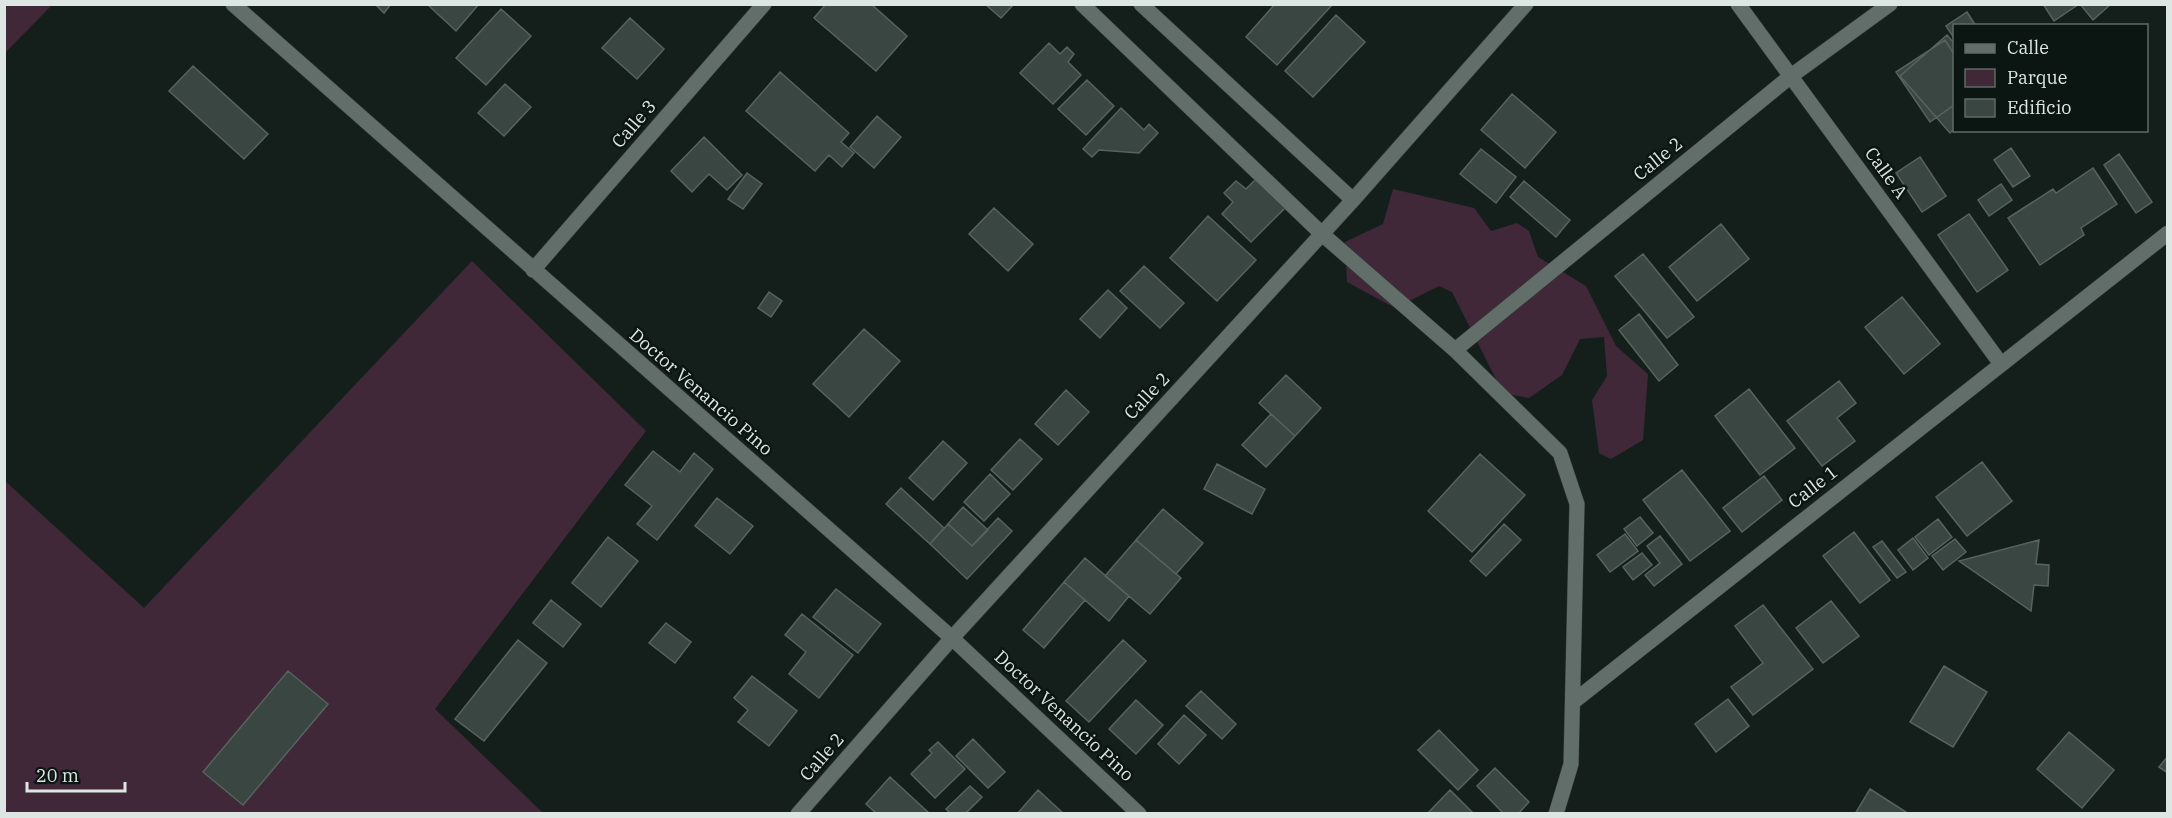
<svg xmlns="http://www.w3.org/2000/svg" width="2172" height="818" viewBox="0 0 2172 818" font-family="'IBM Plex Serif',serif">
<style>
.green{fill:#412839}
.building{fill:#3a4642;stroke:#56635f;stroke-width:1.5}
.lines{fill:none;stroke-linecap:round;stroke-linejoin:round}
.minor-casing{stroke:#323a37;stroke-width:16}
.minor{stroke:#616e6a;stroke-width:15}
.labels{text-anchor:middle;stroke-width:5;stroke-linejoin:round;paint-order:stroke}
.street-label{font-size:18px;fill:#dee6e3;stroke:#0b1613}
</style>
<rect width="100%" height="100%" fill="#141f1c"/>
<path class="green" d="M5,4L52,5L5,53L4,5Z
M1393,189L1474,208L1491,231L1517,223L1529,231L1538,257L1586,286L1616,346L1648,374L1643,440L1611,459L1599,453L1592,400L1607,376L1604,337L1580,339L1562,375L1529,398L1503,393L1452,292L1439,286L1395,308L1347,282L1345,242L1383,224Z
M472,261L646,431L435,709L543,813H5L4,480L144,608Z"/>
<path class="building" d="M375,4H391L384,13Z
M427,4H479L456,31Z
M826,4H871L907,36L876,71L814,18Z
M985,4H1014L1001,18Z
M1275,4H1333L1277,65L1246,37Z
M2043,4H2079L2054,21Z
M2080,4H2111L2093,20Z
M501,9L531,36L486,85L456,58Z
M1967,12L1976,26H1954V38L1946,26Z
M1336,15L1365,42L1313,97L1285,71Z
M630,18L664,49L637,79L602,48Z
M1947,35L1954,43V129L1950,133L1900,76Z
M1945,40L1954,54V105L1930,122L1896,72Z
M1049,43L1060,54L1067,47L1074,54L1068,62L1081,75L1053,104L1020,73Z
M193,66L268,134L244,159L169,91Z
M780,72L849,133L841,142L854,153L842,167L829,155L815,171L746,111Z
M1087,80L1114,106L1086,135L1058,109Z
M505,84L531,107L504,136L478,113Z
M1512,94L1556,132L1525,168L1481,130Z
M1121,108L1144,130L1149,124L1158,133L1139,153L1099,150L1092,157L1083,149Z
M877,116L901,137L874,168L850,147Z
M704,137L742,175L727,190L709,174L692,192L671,171Z
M2011,148L2030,176L2013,187L1994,160Z
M1481,149L1516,177L1496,203L1460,174Z
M2119,154L2152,202L2136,213L2104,165Z
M1920,157L1946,196L1922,212L1896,173Z
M2093,168L2117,204L2081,228L2084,235L2040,265L2008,218L2053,189L2056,193Z
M747,173L762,184L743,209L728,199Z
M1255,180L1285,208L1251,242L1222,214L1233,202L1224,193L1236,181L1246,189Z
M1524,181L1570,220L1556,237L1510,197Z
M2001,184L2012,200L1989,216L1978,200Z
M994,208L1033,244L1008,271L969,234Z
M1969,214L2008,270L1977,292L1938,235Z
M1208,216L1256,260L1217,301L1170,258Z
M1721,224L1749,259L1697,301L1669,267Z
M1643,254L1694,317L1667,338L1615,276Z
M1144,266L1184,303L1160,328L1120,291Z
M1108,290L1127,308L1100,338L1080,319Z
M769,292L782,301L771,317L758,308Z
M1902,297L1940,344L1904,374L1865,327Z
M1639,314L1678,365L1659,381L1619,330Z
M864,329L900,361L849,417L813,384Z
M1286,375L1321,408L1295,436L1259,403Z
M1839,381L1856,403L1837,418L1855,441L1822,466L1787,421Z
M1749,389L1795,448L1760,475L1715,416Z
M1066,390L1089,412L1058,445L1035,424Z
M1271,414L1295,436L1266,467L1242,445Z
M1020,439L1042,459L1013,490L991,470Z
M943,441L967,463L933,500L909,478Z
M653,451L680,472L694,453L713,469L657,540L637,524L652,506L625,485Z
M1480,454L1525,495L1472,552L1428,511Z
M1982,462L2012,501L1967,536L1936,497Z
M1217,464L1265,489L1252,514L1204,489Z
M1682,470L1730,531L1690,561L1643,500Z
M990,474L1010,494L984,521L964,502Z
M1764,476L1782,500L1742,532L1723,508Z
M901,488L944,528L930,544L886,504Z
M717,498L753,526L730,554L695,526Z
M963,507L988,530L972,546L948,524Z
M1163,509L1203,543L1176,574L1136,540Z
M1640,517L1653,533L1637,546L1624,529Z
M998,518L1012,531L967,579L930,544L948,524L972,546Z
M1938,519L1952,537L1929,555L1915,537Z
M1504,524L1521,540L1486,576L1470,561Z
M1854,532L1890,580L1860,603L1823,556Z
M1625,534L1638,551L1610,572L1597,555Z
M1660,536L1682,564L1654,586L1645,575L1660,563L1647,546Z
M608,537L638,561L601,607L572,583Z
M1913,538L1928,558L1913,570L1898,550Z
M1955,539L1966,552L1943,570L1932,556Z
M1136,540L1181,578L1150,614L1105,576Z
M2039,540L2036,564L2049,565L2048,586L2034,585L2031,611L1959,561Z
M1882,541L1906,572L1897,578L1873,547Z
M1642,553L1652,565L1633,580L1623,567Z
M1085,558L1129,596L1109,621L1064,582Z
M1064,582L1085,600L1044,648L1023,630Z
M836,589L881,624L858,653L813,617Z
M551,600L581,624L563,647L533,623Z
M1831,601L1859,636L1823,663L1796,628Z
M1763,605L1813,669L1753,715L1731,687L1763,663L1735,626Z
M802,614L853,655L819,698L789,674L806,652L785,635Z
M666,623L691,642L675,663L649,643Z
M518,640L547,663L484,741L455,719Z
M1123,640L1146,661L1089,722L1066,701Z
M1944,666L1987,692L1953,747L1910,722Z
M288,671L328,704L243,805L203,772Z
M752,676L797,711L769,746L738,722L748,710L734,698Z
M1201,691L1236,724L1222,739L1186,706Z
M1728,699L1749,726L1716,752L1695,724Z
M1136,700L1163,725L1136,754L1109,729Z
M1184,715L1206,735L1179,764L1158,744Z
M1439,730L1478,770L1458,790L1418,750Z
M2069,732L2114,770L2082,808L2037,769Z
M973,739L1005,772L988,788L956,756Z
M938,742L965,769L935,798L911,774L932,753L929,750Z
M2168,756V773L2159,767Z
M1495,768L1529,802L1518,814H1504L1477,786Z
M890,777L930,814H877L866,804Z
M970,786L982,797L965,814H951L946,809Z
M1870,789L1909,814H1855Z
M1038,790L1064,814H1017Z
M1450,790L1474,814H1427Z"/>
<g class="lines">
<g class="minor-casing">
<path id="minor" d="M233,4L952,638L1139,814
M1082,4L1322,234L1455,350L1560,453L1577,504L1571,764L1556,814
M1141,4L1353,200
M1738,4L2001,364
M533,270L764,4
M1455,350L1791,76L1890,4
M1573,702L2168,233
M798,814L952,638L1353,200L1526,4"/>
</g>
<use href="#minor" class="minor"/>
</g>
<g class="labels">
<g class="street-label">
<text transform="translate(634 124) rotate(-49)" y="6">Calle 3</text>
<text transform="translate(1658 159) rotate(-39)" y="6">Calle 2</text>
<text transform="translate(1886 173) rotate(54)" y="6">Calle A</text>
<text transform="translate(701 392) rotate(41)" y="6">Doctor Venancio Pino</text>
<text transform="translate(1147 396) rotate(-47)" y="6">Calle 2</text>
<text transform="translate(1813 487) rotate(-38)" y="6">Calle 1</text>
<text transform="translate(1064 716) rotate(43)" y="6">Doctor Venancio Pino</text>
<text transform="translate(822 757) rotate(-49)" y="6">Calle 2</text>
</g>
</g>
<rect width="2172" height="818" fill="none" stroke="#dee6e3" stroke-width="12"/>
<rect x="1953" y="24" width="195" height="108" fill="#0b1613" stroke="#5f6966" stroke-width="1.5"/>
<rect x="1965" y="44" width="30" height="9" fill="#616e6a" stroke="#5f6966" stroke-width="1.5"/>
<text x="2007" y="54" font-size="18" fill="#dee6e3">Calle</text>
<rect x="1965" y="69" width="30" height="18" fill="#412839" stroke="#5f6966" stroke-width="1.5"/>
<text x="2007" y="84" font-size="18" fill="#dee6e3">Parque</text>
<rect x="1965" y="99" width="30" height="18" fill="#3a4642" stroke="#5f6966" stroke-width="1.5"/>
<text x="2007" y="114" font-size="18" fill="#dee6e3">Edificio</text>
<path d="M27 782v9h98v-9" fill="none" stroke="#dee6e3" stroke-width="3"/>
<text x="36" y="782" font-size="18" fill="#dee6e3" stroke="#0b1613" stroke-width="4.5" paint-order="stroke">20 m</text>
</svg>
